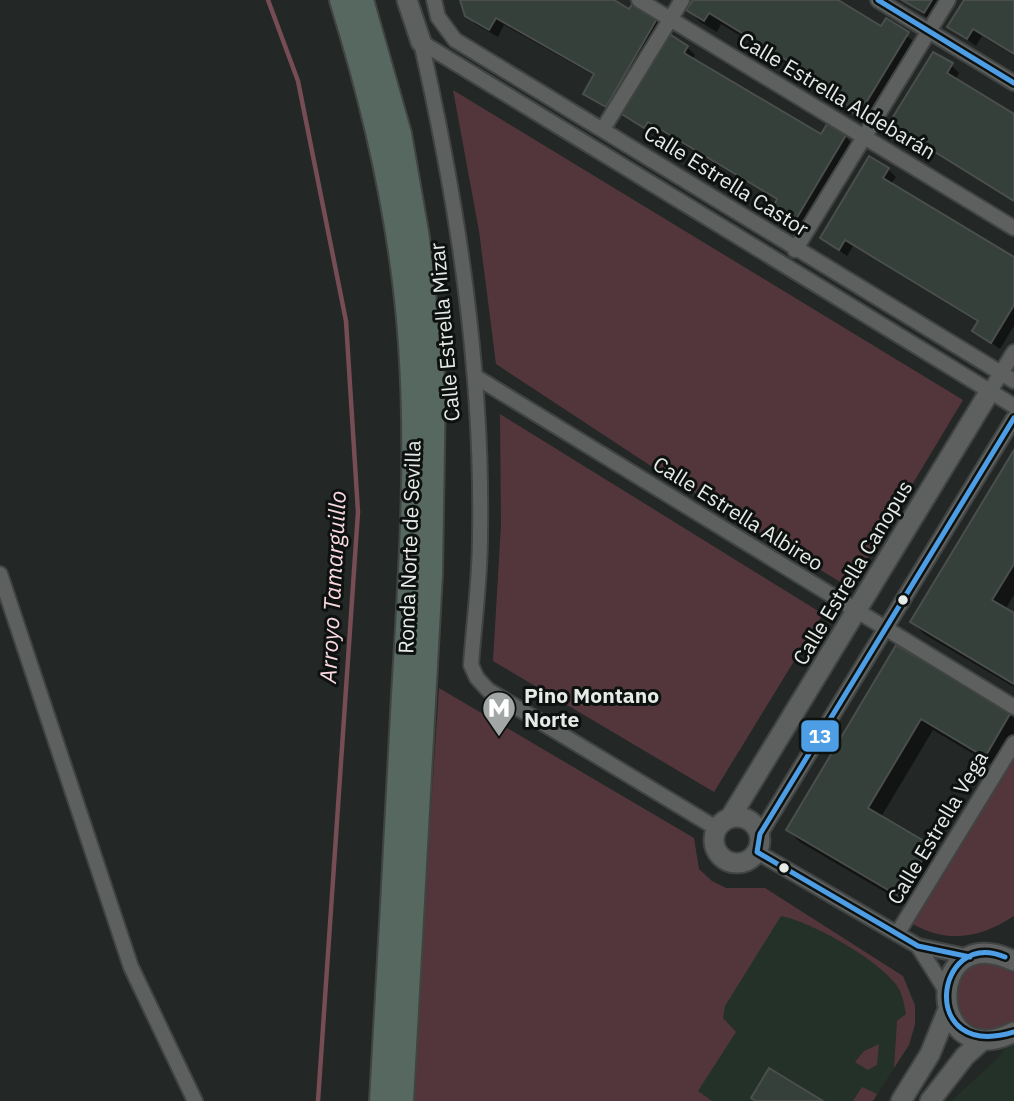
<svg xmlns="http://www.w3.org/2000/svg" width="1014" height="1101" viewBox="0 0 1014 1101" font-family="'IBM Plex Sans',sans-serif">
<style>
.built{fill:#243129}
.green{fill:#53363c}
.shadow{fill:#0007}
.lines{fill:none;stroke-linecap:round;stroke-linejoin:round}
.stream{stroke:#764c55;stroke-width:4.5}
.building{fill:#36403b;stroke:#4a4e4c;stroke-width:2}
.street-casing{stroke:#404442;stroke-width:18}
.secondary-casing{stroke:#404442;stroke-width:23}
.highway-casing{stroke:#404442;stroke-width:28}
.street{stroke:#5d605e;stroke-width:14}
.secondary{stroke:#5d605e;stroke-width:19}
.highway{stroke:#576860;stroke-width:24}
.bus-1-casing{stroke:#0d110f;stroke-width:10}
.bus-1{stroke:#4d9ee5;stroke-width:5}
.bus-dot{fill:#e6ebe8;stroke:#0d110f;stroke-width:2.5}
.labels{text-anchor:middle;stroke-width:6;stroke-linejoin:round;paint-order:stroke}
.street-label{font-size:21px;fill:#e6ebe8;stroke:#0d110f}
.poi-label{font-size:21px;font-weight:bold;fill:#e6ebe8;stroke:#0d110f;text-anchor:start}
.water-label{font-size:23px;font-style:italic;fill:#fad9e0;stroke:#0d110f}
.line-badge{stroke:#0d110f;stroke-width:2.5}
.badge-label{font-size:19px;text-anchor:middle;font-weight:bold;fill:#fff}
</style>
<rect width="100%" height="100%" fill="#232725"/>
<path class="built" d="M778,897L903,976L915,1003V1024L909,1045L873,1101H712L666,1073Z
M1014,1035V1101H951L997,1059Z"/>
<path class="green" d="M453,90L963,400L850,588L654,468L496,364L479,231Z
M500,414L823,614L714,792L493,661L501,525Z
M439,688L694,838L699,869L712,881L726,888H765L903,976L915,1006V1024L909,1045L894,1068L897,1021L906,1014C904,1003 902,991 895,983C873,957 814,923 781,916L725,1006L723,1018L736,1032L698,1091L712,1101H411Z
M1014,743V916C977,940 944,944 906,920Z
M984,960L1006,964L1014,970V1021C979,1048 934,1006 960,974C966,967 976,964 984,960Z
M879,1044L877,1065L868,1070L855,1062L864,1051Z
M862,1087L877,1094L873,1101H853Z"/>
<path class="shadow" d="M462,0H610L630,11L657,19L665,26L615,114L585,93L595,76L504,25L498,37L475,24L467,15Z
M695,0H834L882,29L887,21L920,46L871,126L839,102L842,97L721,24L717,32L700,22L689,10Z
M903,0H951L936,24Z
M966,0H1014V56L982,36L976,46L950,27Z
M687,47L695,55L692,60L821,137L845,136L852,144L803,227L775,207L778,201L656,129L653,134L622,113Z
M951,65L959,73L955,80L1014,117V202L917,142L911,152L885,133Z
M888,169L896,177L891,184L1014,259V326L1000,349L974,331L979,323L853,246L847,256L822,238Z
M1014,454V595L1005,610L1014,615V687L924,634L913,622Z
M896,647L1014,718V739L997,768L933,730L881,817L930,846L941,858L912,908L800,842L788,830Z"/>
<g class="lines">
<path class="stream" d="M268,0L298,81L346,321L358,512L318,1101"/>
</g>
<path class="building" d="M460,0H614L629,9L633,3L658,17L606,107L583,94L594,74L496,18L489,30L465,16Z
M693,0H838L881,26L886,18L909,32L858,116L837,102L842,94L709,13L704,21L686,10Z
M902,0H932L924,13Z
M964,0H1014V54L973,29L967,39L947,27Z
M668,33L688,46L684,53L821,134L827,124L846,135L795,221L773,208L777,199L648,122L644,128L620,113Z
M933,52L953,63L947,73L1014,114V201L909,136L902,145L883,133Z
M869,156L889,168L883,178L1014,257V305L991,343L972,331L978,321L845,240L839,250L820,238Z
M1014,450V564L992,600L1014,613V684L910,622Z
M896,645L1011,712L985,757L921,719L868,808L931,845L900,897L786,830Z
M769,1068L823,1101H756L751,1098Z"/>
<g class="lines">
<g class="street-casing">
<path id="street" d="M434,0L438,17L455,40L1014,381
M639,0L1014,228
M878,0L1014,83
M421,42C458,205 483,370 480,537C480,580 474,623 471,665L477,678L488,690L716,828
M421,42L1014,406
M603,129L682,0
M795,250L948,0
M476,377L1014,707
M990,391L1014,352
M0,574L131,967L195,1101
M760,834L1014,418
M757,852L918,946L970,957
M897,934L1014,743
M918,946L945,989"/>
</g>
<g class="secondary-casing">
<path id="secondary" d="M407,0L421,42
M714 840a23 23 0 1 1 46 0a23 23 0 1 1-46 0Z
M730,818L990,391
M1014,961C922,917 927,1077 1014,1032
M901,1101L930,1054L947,1012
M930,1101L965,1056L983,1040"/>
</g>
<g class="highway-casing">
<path id="highway" d="M342,0C377,112 403,226 411,344C419,461 411,578 404,695C397,830 390,966 382,1101
M361,0L399,134L417,238L433,385L430,574L401,1101"/>
</g>
<use href="#street" class="street"/>
<use href="#secondary" class="secondary"/>
<use href="#highway" class="highway"/>
<g class="bus-1-casing">
<path id="bus-1" d="M878,0L1014,83
M970,957L918,946L757,852L760,834L1014,418
M1005,957C934,927 917,1062 1014,1032"/>
</g>
<use href="#bus-1" class="bus-1"/>
</g>
<defs>
<g id="metro-pin" transform="scale(1.75)"><path d="M0 17L-7.5 6A9.5 9.5 0 1 1 7.5 6Z" fill="#a2a6a4" stroke="#0d110f"/><path d="M-5.5 5V-5H-3L0 0L3-5H5.5V5H3V-.5L0 4L-3-.5V5Z" fill="#fff"/></g>
</defs>
<g fill-rule="evenodd">
<use href="#metro-pin" x="499" y="708"/>
</g>
<g class="bus-dot">
<circle cx="903" cy="600" r="6"/>
<circle cx="784" cy="868" r="6"/>
</g>
<g class="labels">
<g class="street-label">
<text transform="translate(837 96) rotate(31)" y="7">Calle Estrella Aldebarán</text>
<text transform="translate(726 181) rotate(32)" y="7">Calle Estrella Castor</text>
<text transform="translate(445 332) rotate(-95)" y="7">Calle Estrella Mizar</text>
<text transform="translate(738 514) rotate(32)" y="7">Calle Estrella Albireo</text>
<text transform="translate(410 547) rotate(-88)" y="7">Ronda Norte de Sevilla</text>
<text transform="translate(853 573) rotate(-59)" y="7">Calle Estrella Canopus</text>
<text transform="translate(938 828) rotate(-59)" y="7">Calle Estrella Vega</text>
</g>
<g class="poi-label">
<text x="524" y="703">Pino Montano<tspan x="524" dy="24">Norte</tspan></text>
</g>
<g class="water-label">
<text transform="translate(333 587) rotate(-87)" y="8">Arroyo Tamarguillo</text>
</g>
</g>
<rect class="line-badge" x="800" y="719" width="40" height="34" rx="7" fill="#4d9ee5"/>
<g class="badge-label">
<text x="820" y="743">13</text>
</g>
</svg>
